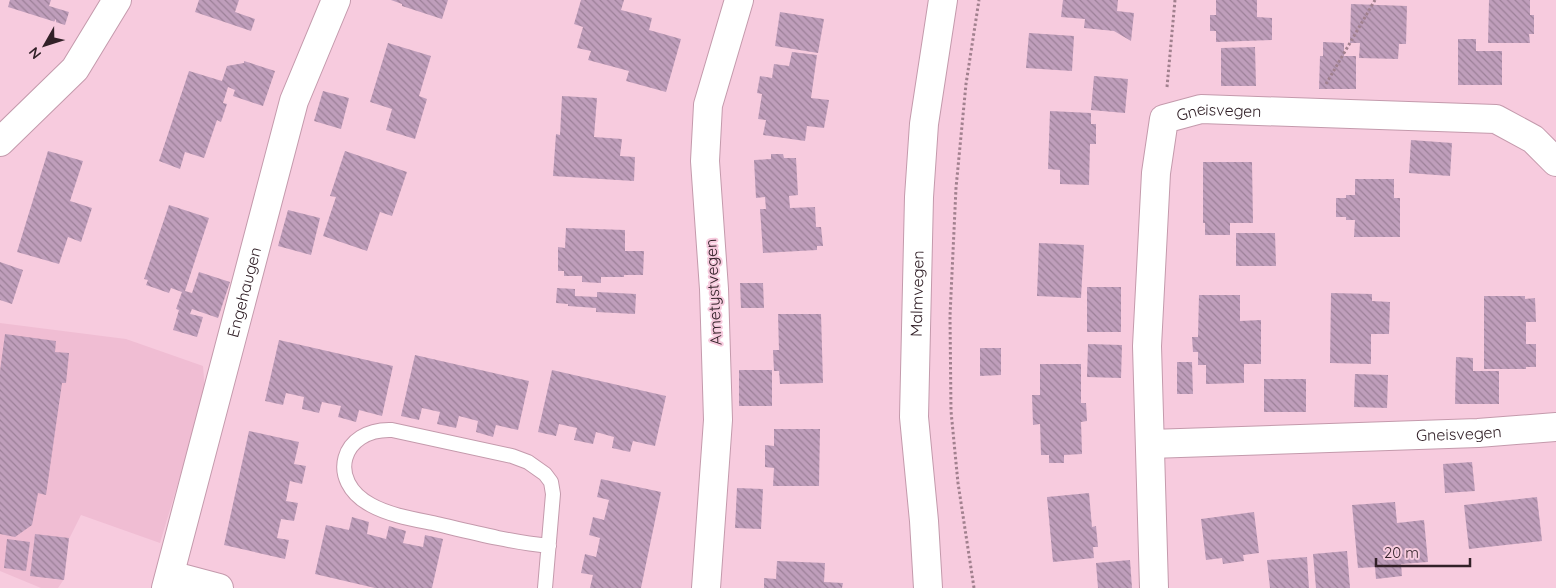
<svg xmlns="http://www.w3.org/2000/svg" width="1556" height="588" viewBox="0 0 1556 588" font-family="Quicksand,sans-serif">
<style>
.built{fill:#f0bdd3}
.building{fill:url(#building-back-hatch)}
.lines{fill:none;stroke-linecap:round;stroke-linejoin:round}
.service-casing{stroke:#c49aac;stroke-width:16}
.minor-casing{stroke:#c49aac;stroke-width:30}
.path{stroke:#a1808e;stroke-width:3;stroke-dasharray:2.5 2.5;stroke-linecap:butt}
.service{stroke:#fff;stroke-width:14}
.minor{stroke:#fff;stroke-width:28}
.labels{text-anchor:middle;stroke-width:4;stroke-linejoin:round;paint-order:stroke}
.street-label{font-size:16px;fill:#322128;stroke:#f7cbde}
</style>
<defs>
<pattern id="building-back-hatch" width="6" height="6" patternUnits="userSpaceOnUse" patternTransform="scale(1.25)"><rect width="6" height="6" fill="#bf9ebb"/><path d="M-1 5l2 2M0 0l6 6M5-1l2 2" fill="none" stroke="#9c8098"/></pattern>
</defs>
<rect width="100%" height="100%" fill="#f7cbde"/>
<path class="built" d="M0,323L126,339L203,366L205,393L160,543L81,515L68,541L64,579L58,588H41L0,571Z"/>
<path class="building" d="M10,0H51L49,6L69,12L65,25L8,7Z
M199,0H239L235,12L255,19L251,31L195,12Z
M391,0H448L442,19L402,6V4Z
M581,0H624L621,10L652,18L649,30L681,39L666,92L626,81L629,71L588,60L591,51L577,48L583,27L574,24Z
M1063,0H1118L1117,11L1134,13L1131,41L1114,31L1084,28L1085,19L1061,17Z
M1216,0H1257V17L1272,18V40L1216,42V31H1210V15H1216Z
M1489,0H1530V15H1534V34H1529L1530,43H1488Z
M1351,4L1407,6L1406,44H1399L1398,59L1359,58L1360,43H1350Z
M780,12L824,19L818,53L775,46Z
M1029,33L1074,36L1072,71L1026,68Z
M1458,39H1476V51H1502V85H1458Z
M1323,42L1344,43V56H1356V89H1319L1320,56H1323Z
M388,43L431,56L419,96L427,99L415,139L386,130L392,109L370,102Z
M1255,47L1256,86H1221V48Z
M792,52L817,55L811,98L829,100L824,128L807,126L805,141L763,135L766,120L758,119L762,94L757,93L760,76L772,78L774,64L789,66Z
M244,61L275,71L263,106L233,96L235,90L228,87L223,103L227,104L221,122L217,120L204,158L185,152L180,169L159,161L189,71L222,81L227,66L244,63Z
M1094,76L1128,79L1125,113L1091,110Z
M323,91L349,98L341,129L314,121Z
M562,96L597,98L594,137L622,139L620,156L635,157L634,181L553,176L556,134L560,135Z
M1050,111L1091,113V124H1096V144H1090L1089,185L1060,184V170L1048,169Z
M1411,140L1452,143L1450,176L1409,173Z
M48,151L83,161L70,201L92,208L81,242L68,237L59,264L17,252Z
M345,151L407,172L392,216L380,212L367,251L323,236L336,197L330,196Z
M771,154H783L784,158H796L798,195L789,196L790,208L815,207L816,227H821L823,246H817V250L763,253L760,209H766L765,197L756,198L754,160L771,159Z
M1203,162H1252L1253,223H1230V235H1205V223H1203Z
M1355,179H1394V198H1400V237H1354L1355,220H1346V217H1336V198H1346V195H1355Z
M169,205L209,218L185,291L192,293L199,272L230,282L218,318L192,309L190,314L203,317L197,337L173,330L179,310L176,309L182,292L171,288L169,293L146,285L148,280L144,279Z
M288,210L320,218L311,255L278,246Z
M566,228L625,230V251H644L643,275H624V277H601V283L582,282V276H564V271H558V247L565,248Z
M1236,233H1275L1276,266H1236Z
M1039,243L1084,245L1081,298L1037,296Z
M0,262L23,270L12,304L0,300Z
M740,283H763L764,308H741Z
M1087,287H1121V332H1087Z
M557,288L575,289V296L597,297V292L636,294L635,314L596,312V308L568,306V304L556,303Z
M1331,293L1372,294V301L1390,302L1389,334H1371V364L1330,363Z
M1199,295H1240V321L1261,320V364H1244V383L1206,384V365H1198V352H1193L1192,337H1198Z
M1484,296H1525V299L1535,298L1536,322H1526V344H1536V367H1526V369H1484Z
M778,314H821L823,383L780,384L779,371H774L773,350H779Z
M5,334L56,341L55,352L69,353L66,383H62L46,495L38,493L32,525L15,537L0,534V371Z
M279,340L393,366L382,416L359,410L356,422L338,417L341,406L322,402L319,413L302,409L304,397L286,393L283,405L265,401Z
M1088,344L1122,345L1121,378L1087,377Z
M980,348H1001V375L980,376Z
M415,355L529,381L518,430L496,425L493,437L476,432L478,421L459,416L456,428L437,424L440,412L422,408L419,420L401,416Z
M1456,357L1473,358V371H1499V404H1455Z
M1177,362H1192L1193,394H1177Z
M1040,364H1081V403H1086L1087,421L1081,422L1082,454L1064,455V463H1049V455H1041L1040,424L1033,425L1032,395H1040Z
M552,370L666,396L655,446L633,441L630,452L612,448L614,437L596,432L593,444L574,440L577,428L559,424L556,436L538,432Z
M739,370H772V406H739Z
M1355,374L1388,375L1387,408L1354,407Z
M1264,379H1306V412H1264Z
M774,429H820L819,486H773L774,468L765,467V445L774,446Z
M249,431L299,442L294,464L306,466L302,484L290,481L286,501L298,503L294,521L281,519L277,538L289,540L285,559L224,545Z
M1472,462L1475,491L1445,493L1443,464Z
M601,479L661,492L641,588H590L593,575L581,573L585,554L596,557L600,538L589,535L593,517L604,520L609,500L597,497Z
M737,488L763,489L761,529L735,528Z
M1089,493L1092,527L1096,526L1098,547H1093L1094,558L1053,562L1047,497Z
M1537,497L1542,541L1469,549L1464,505Z
M1395,502L1397,523L1424,520L1428,562L1401,564L1402,576L1376,579L1375,567L1358,568L1352,505Z
M1254,512L1259,553L1243,555L1244,561L1223,564L1222,558L1206,560L1201,519Z
M352,517L369,522L367,534L386,539L389,526L406,531L403,543L423,547L425,535L443,539L432,588H375L315,574L326,525L349,530Z
M35,534L69,538L64,580L30,576Z
M7,539L30,542L26,571L4,568Z
M1347,551L1350,588H1316L1313,554Z
M1307,557L1309,588H1270L1267,560Z
M1130,560L1132,588H1098L1096,563Z
M777,561L825,563L824,582L843,583L842,588H764V578L776,579Z"/>
<g class="lines">
<g class="service-casing">
<path id="service" d="M545,588L553,494L551,482L545,474L528,462L512,456L392,430C341,428 326,481 371,505C389,515 413,519 433,523C471,532 509,542 549,546"/>
</g>
<g class="minor-casing">
<g id="minor">
<path d="M0,142L75,69L117,0"/>
<path id="s1" d="M1150,444L1478,433L1556,427"/>
<path d="M170,575L219,588"/>
<path id="s2" d="M166,588L294,101L336,0"/>
<path d="M706,588L718,420L714,289L705,161L708,105L739,0"/>
<path id="s3" d="M928,588L924,521L914,417L919,197L924,124L943,0"/>
<path id="s4" d="M1154,588L1147,346L1156,173L1164,119L1201,109L1496,119L1533,139L1556,162"/>
</g>
</g>
<path class="path" d="M1326,84L1375,0
M1167,87L1175,0
M974,588L958,483L951,411L950,316L956,188L966,84L979,0"/>
<use href="#service" class="service"/>
<use href="#minor" class="minor"/>
</g>
<g class="labels">
<g class="street-label">
<text dy="6" stroke="none"><textPath href="#s4" startOffset="526">Gneisvegen</textPath></text>
<text dy="6" stroke="none"><textPath href="#s2" startOffset="306">Engehaugen</textPath></text>
<text transform="translate(713 292) rotate(-93)" y="6">Ametystvegen</text>
<text dy="6" stroke="none"><textPath href="#s3" startOffset="295">Malmvegen</textPath></text>
<text dy="6" stroke="none"><textPath href="#s1" startOffset="309">Gneisvegen</textPath></text>
</g>
</g>
<g transform="translate(45 45) rotate(231)" stroke="#f7cbde" stroke-width="4" paint-order="stroke">
<path d="M0-4L9 19L0 12L-9 19Z" fill="#322128"/>
<text y="-8" font-size="14" font-weight="bold" text-anchor="middle" fill="#322128">N</text>
</g>
<path d="M1376 558v8h94v-8" fill="none" stroke="#322128" stroke-width="2.5"/>
<text x="1384" y="558" font-size="15" fill="#322128" stroke="#f7cbde" stroke-width="4" paint-order="stroke">20 m</text>
</svg>
